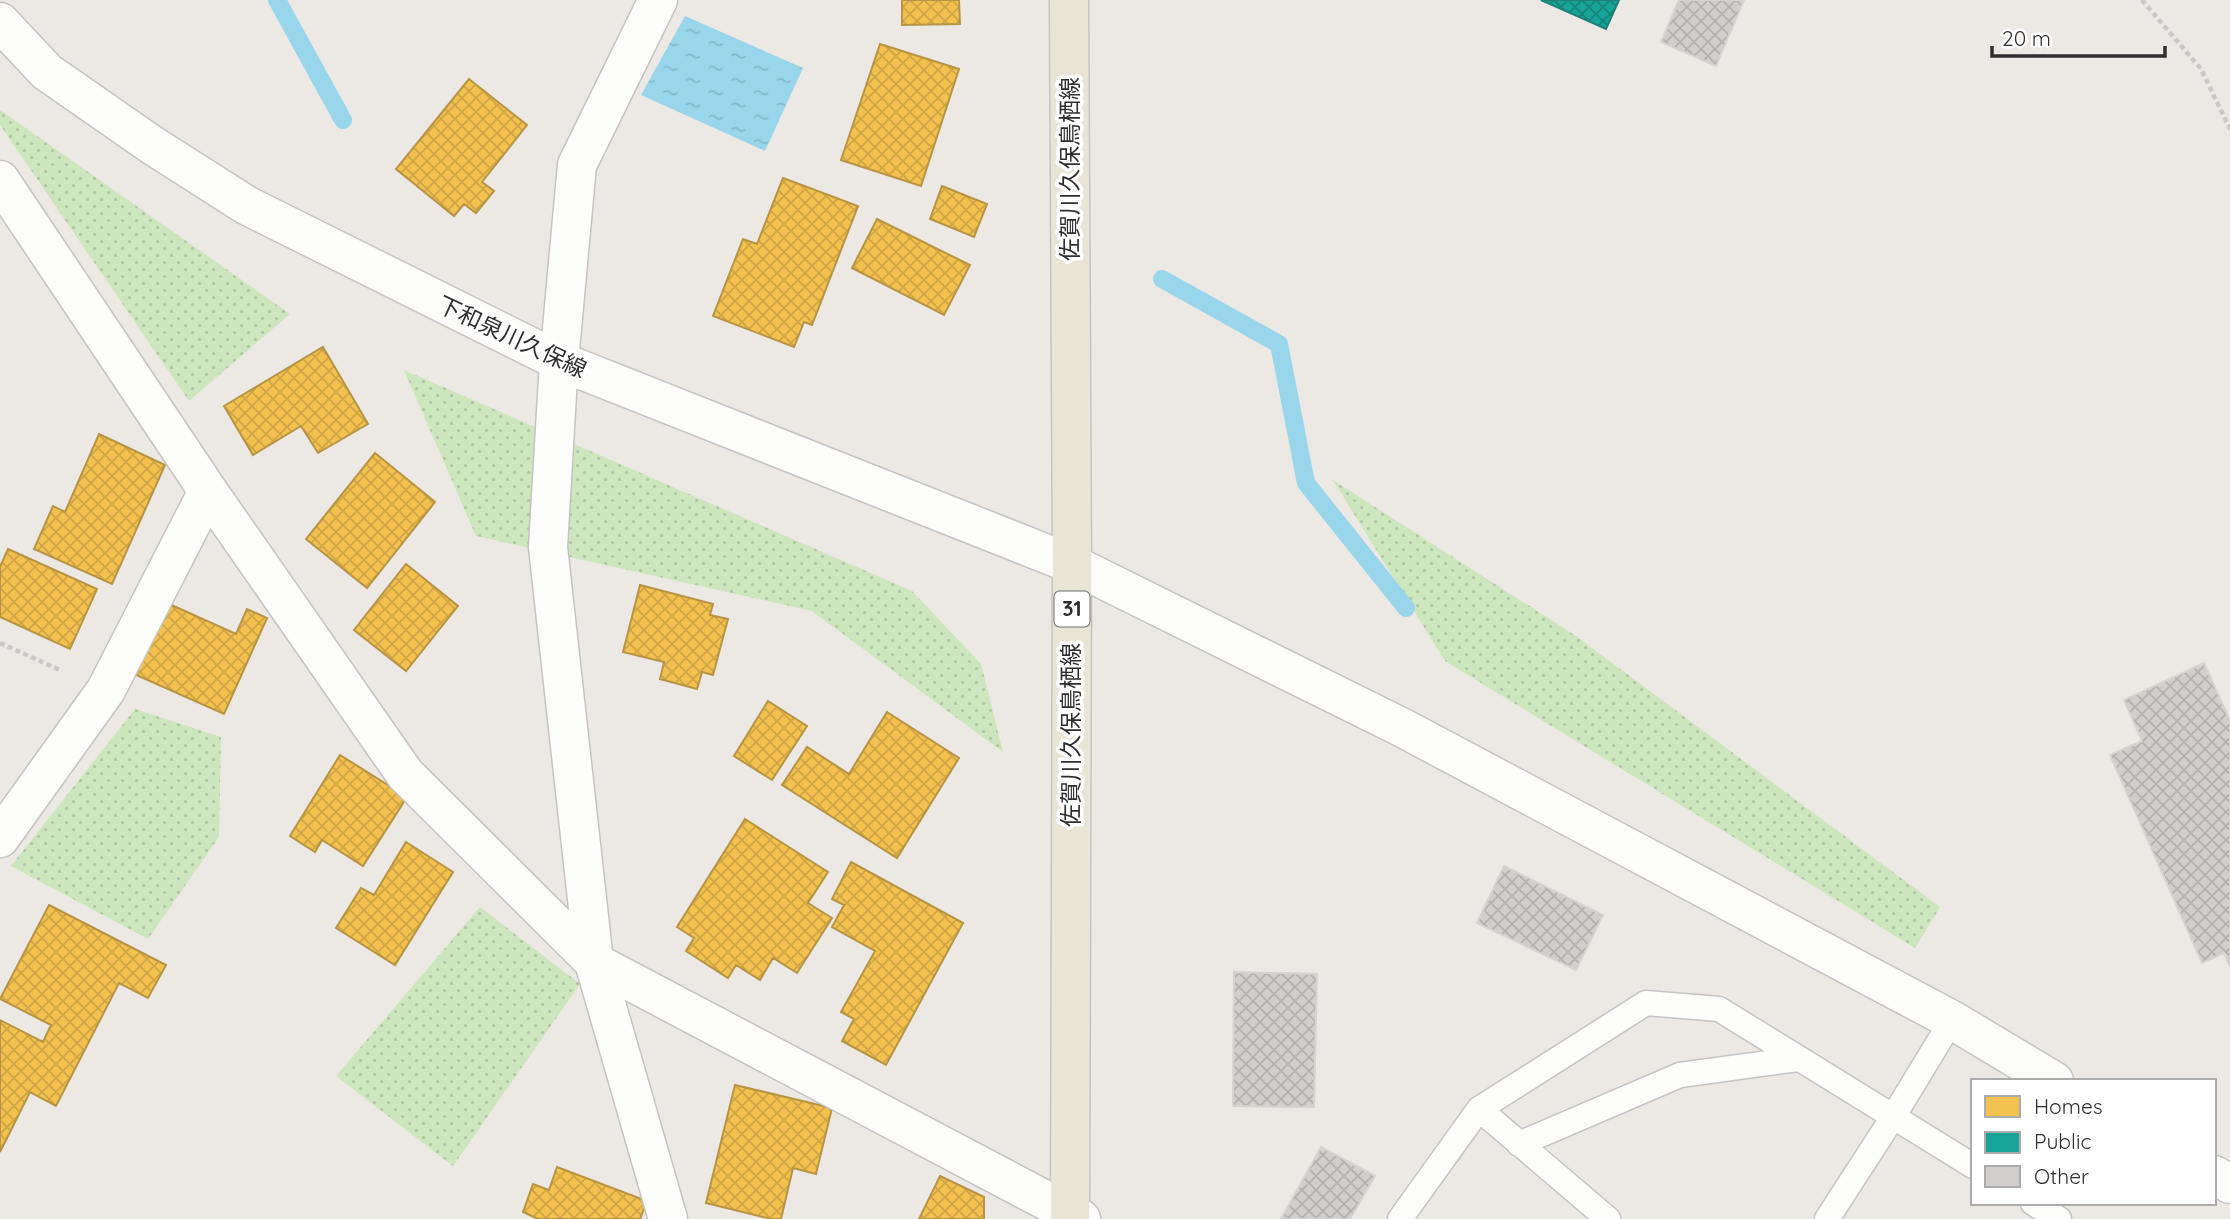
<svg xmlns="http://www.w3.org/2000/svg" width="2230" height="1219" viewBox="0 0 2230 1219" font-family="Quicksand,'Noto Sans JP',sans-serif">
<style>
.green{fill:url(#green-dots)}
.water{fill:url(#water-ripples)}
.homes{fill:url(#homes-cross-hatch);stroke:#b79544;stroke-width:2}
.public{fill:url(#public-cross-hatch);stroke:#1e8078;stroke-width:2}
.lines{fill:none;stroke-linecap:round;stroke-linejoin:round}
.stream{stroke:#99d6ec;stroke-width:18}
.building{fill:url(#building-cross-hatch);stroke:#d7d4d0;stroke-width:2}
.lane-casing{stroke:#c5c4c5;stroke-width:27}
.street-casing{stroke:#c5c4c5;stroke-width:41}
.secondary-casing{stroke:#c5c4c5;stroke-width:41}
.primary-casing{stroke:#c6c5c4;stroke-width:41}
.path{stroke:#c9c9c8;stroke-width:4.5;stroke-dasharray:5 3.5;stroke-linecap:butt}
.lane{stroke:#fcfcfb;stroke-width:24}
.street{stroke:#fcfcfb;stroke-width:38}
.secondary{stroke:#fcfcfb;stroke-width:38}
.primary{stroke:#e8e4d6;stroke-width:38}
.labels{text-anchor:middle;stroke-width:7;stroke-linejoin:round;paint-order:stroke}
.shield{fill:#fff;stroke:#6d6d6d;stroke-width:2}
.shield-label{font-size:21px;font-weight:bold;fill:#2e2e2e}
.street-label{font-size:23px;fill:#2e2e2e;stroke:#fff}
</style>
<defs>
<pattern id="green-dots" width="8" height="8" patternUnits="userSpaceOnUse" patternTransform="scale(1.75)"><rect width="8" height="8" fill="#cee6be"/><path d="M2 2h.1M6 6h.1" fill="none" stroke="#b1c6a4" stroke-width="1.8" stroke-linecap="round"/></pattern>
<pattern id="water-ripples" width="26" height="14" patternUnits="userSpaceOnUse" patternTransform="scale(1.75)"><rect width="26" height="14" fill="#99d6ec"/><path d="M2 4q2-2 4 0t4 0M15 11q2-2 4 0t4 0" fill="none" stroke="#84b8cb"/></pattern>
<pattern id="homes-cross-hatch" width="8" height="8" patternUnits="userSpaceOnUse" patternTransform="scale(1.75)"><rect width="8" height="8" fill="#f2c14e"/><path d="M0 0l8 8M0 8l8-8" fill="none" stroke="#d0a644"/></pattern>
<pattern id="public-cross-hatch" width="8" height="8" patternUnits="userSpaceOnUse" patternTransform="scale(1.75)"><rect width="8" height="8" fill="#17a398"/><path d="M0 0l8 8M0 8l8-8" fill="none" stroke="#15857c"/></pattern>
<pattern id="building-cross-hatch" width="8" height="8" patternUnits="userSpaceOnUse" patternTransform="scale(1.75)"><rect width="8" height="8" fill="#d1cecb"/><path d="M0 0l8 8M0 8l8-8" fill="none" stroke="#b4b1af"/></pattern>
</defs>
<rect width="100%" height="100%" fill="#ece8e4"/>
<path class="green" d="M0,110L290,314L189,401L0,125Z
M404,370L912,591L981,664L1003,752L812,611L476,536Z
M1333,480L1576,636L1940,907L1915,948L1445,661Z
M135,709L221,737L219,837L148,939L11,866Z
M480,907L580,984L453,1166L336,1076Z"/>
<path class="water" d="M685,16L803,68L765,151L641,95Z"/>
<path class="homes" d="M902,0H959L960,24L902,25Z
M880,44L959,69L921,186L841,160Z
M469,79L527,125L482,182L494,191L476,213L464,204L454,216L396,169Z
M783,178L858,206L812,325L804,322L794,347L713,316L743,239L757,244Z
M942,186L987,204L974,237L930,219Z
M877,219L970,265L944,315L852,268Z
M323,347L368,424L318,453L301,426L253,455L224,406Z
M99,434L165,465L112,584L34,549L53,506L65,512Z
M375,453L435,502L367,588L306,539Z
M8,549L97,589L70,649L0,617V567Z
M406,564L458,606L406,671L354,630Z
M640,585L713,604L710,615L728,619L713,675L702,672L697,689L660,679L664,662L623,652Z
M167,603L236,634L247,609L267,618L224,714L134,674Z
M768,701L807,726L772,780L734,756Z
M887,712L959,758L897,858L782,785L807,747L849,774Z
M340,755L407,797L363,866L322,840L315,852L290,836Z
M745,819L828,872L808,903L832,918L797,973L773,958L760,980L736,965L728,978L686,951L694,938L677,927Z
M406,842L453,872L395,965L336,928L361,888L374,895Z
M851,862L963,923L886,1065L842,1041L854,1019L841,1012L875,951L832,927L844,905L832,899Z
M49,905L166,965L148,998L119,983L56,1106L30,1092L0,1152V1020L43,1042L51,1025L0,999Z
M735,1085L832,1108L816,1174L793,1168L781,1219H771L706,1203Z
M557,1167L647,1201L640,1219H538L523,1212L533,1184L549,1190Z
M940,1176L984,1197V1219H919Z"/>
<path class="public" d="M1541,0H1619L1606,29Z"/>
<g class="lines">
<path class="stream" d="M277,0L343,120
M1162,279L1279,344L1306,483L1406,608"/>
</g>
<path class="building" d="M1679,0H1744L1716,66L1661,42Z
M2204,663L2230,721V967L2224,953L2202,963L2110,755L2142,741L2124,700Z
M1504,866L1603,915L1576,970L1477,923Z
M1234,972L1317,974L1314,1107L1233,1106Z
M1321,1147L1375,1176L1350,1219H1281Z"/>
<g class="lines">
<g class="lane-casing">
<path id="lane" d="M1479,1109L1608,1219
M1519,1144L1680,1075L1798,1059
M2033,1203L2059,1219
M1400,1219L1479,1109L1646,1003L1719,1009L1973,1166
M1827,1219L1893,1117L1952,1020"/>
</g>
<g class="street-casing">
<path id="street" d="M658,0L577,165L559,361L548,547L594,962L668,1219
M0,180L208,491L405,774L594,962L1081,1219
M0,838L106,690L208,491"/>
</g>
<g class="secondary-casing">
<path id="secondary" d="M0,22L47,72L152,145L246,205L559,361L1072,564L1403,728L1952,1020L2054,1081
M2214,1175L2230,1184"/>
</g>
<g class="primary-casing">
<path id="primary" d="M1069,0L1072,564L1070,1219"/>
</g>
<path class="path" d="M2142,0L2201,69L2230,129
M0,643L60,670"/>
<use href="#lane" class="lane"/>
<use href="#street" class="street"/>
<use href="#secondary" class="secondary"/>
<use href="#primary" class="primary"/>
</g>
<g class="labels">
<rect class="shield" x="1054.5" y="591.5" width="35" height="35" rx="5"/>
<g class="shield-label">
<text x="1072" y="616">31</text>
</g>
<g class="street-label">
<text transform="translate(1070 169) rotate(-90)" y="8">佐賀川久保鳥栖線</text>
<text transform="translate(512 337) rotate(25)" y="8">下和泉川久保線</text>
<text transform="translate(1071 735) rotate(-90)" y="8">佐賀川久保鳥栖線</text>
</g>
</g>
<rect x="1971" y="1079" width="245" height="126" fill="#ffffff" stroke="#ababab" stroke-width="2"/>
<rect x="1985" y="1096" width="35" height="21" fill="#f2c14e" stroke="#ababab" stroke-width="2"/>
<text x="2034" y="1114" font-size="21" fill="#2e2e2e">Homes</text>
<rect x="1985" y="1132" width="35" height="21" fill="#17a398" stroke="#ababab" stroke-width="2"/>
<text x="2034" y="1149" font-size="21" fill="#2e2e2e">Public</text>
<rect x="1985" y="1166" width="35" height="21" fill="#d1cecb" stroke="#ababab" stroke-width="2"/>
<text x="2034" y="1184" font-size="21" fill="#2e2e2e">Other</text>
<path d="M1992 46v10h173v-10" fill="none" stroke="#2e2e2e" stroke-width="3.5"/>
<text x="2002" y="46" font-size="21" fill="#2e2e2e" stroke="#ffffff" stroke-width="5" paint-order="stroke">20 m</text>
</svg>
